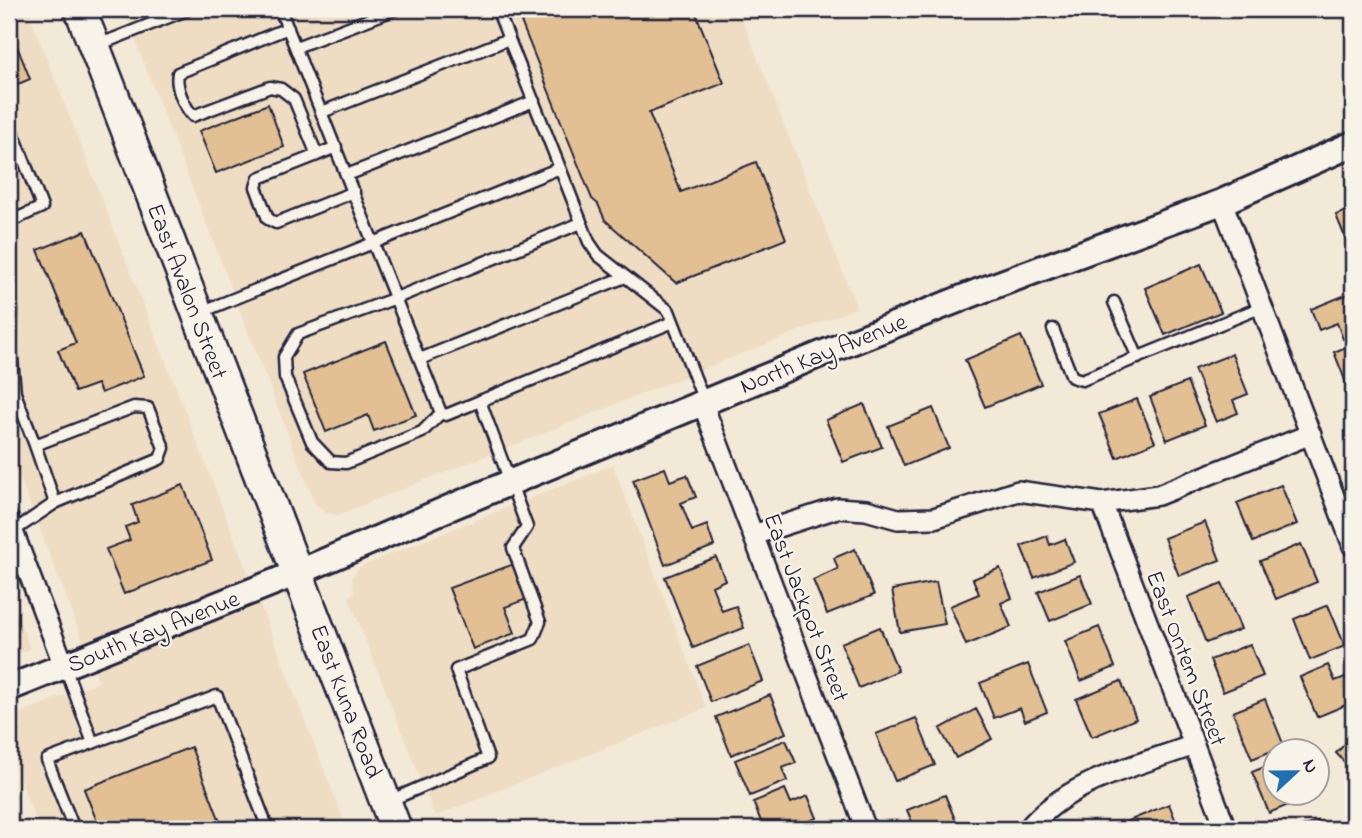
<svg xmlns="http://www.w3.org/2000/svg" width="1362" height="838" viewBox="0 0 1362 838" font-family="'Indie Flower',sans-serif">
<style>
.built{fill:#eeddc3}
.building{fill:#e2c094;stroke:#22223b;stroke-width:2}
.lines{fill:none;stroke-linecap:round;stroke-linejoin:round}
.service-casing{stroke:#22223b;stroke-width:15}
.minor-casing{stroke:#22223b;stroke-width:24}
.tertiary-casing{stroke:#22223b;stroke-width:30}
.primary-casing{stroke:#22223b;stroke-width:35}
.service{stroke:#f7f3e8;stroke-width:10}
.minor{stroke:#f7f3e8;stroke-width:19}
.tertiary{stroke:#f7f3e8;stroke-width:24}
.primary{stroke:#f7f3e8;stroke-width:30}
.labels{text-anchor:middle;stroke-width:5;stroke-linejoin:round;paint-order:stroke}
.street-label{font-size:24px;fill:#22223b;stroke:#f7f3e8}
</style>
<rect width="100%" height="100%" fill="#f3e9d7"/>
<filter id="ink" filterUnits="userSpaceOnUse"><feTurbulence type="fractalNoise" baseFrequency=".0143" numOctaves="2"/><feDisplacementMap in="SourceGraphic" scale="14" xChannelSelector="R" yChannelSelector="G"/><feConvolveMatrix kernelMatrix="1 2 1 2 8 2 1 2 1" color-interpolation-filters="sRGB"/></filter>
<g filter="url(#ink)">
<path class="built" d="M123,9H738L857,308L338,515L327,513L315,504Z
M28,11L174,383L347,829H39L9,751V717L99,682L9,450V19Z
M613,465L706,708L435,816L349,598L354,592L352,576L361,566Z
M9,592L30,649L9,658Z"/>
<path class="building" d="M516,9H694L724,83L649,113L681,192L756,162L786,239L676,283L605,220L598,204L592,199Z
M11,31L30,79L9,88V32Z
M268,104L284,147L216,173L199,131Z
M1353,208V257L1336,215Z
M85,231L144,376L101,393L97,384L75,392L58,350L76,343L38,250Z
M1201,264L1221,312L1165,335L1145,288Z
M1353,292V335L1343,339L1337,323L1319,330L1311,309Z
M1021,336L1041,384L985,407L965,360Z
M386,341L416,415L374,431L368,415L326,432L303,374Z
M1353,344V388L1349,390L1334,352Z
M1232,354L1248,394L1233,400L1238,413L1216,422L1194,369Z
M1187,382L1205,425L1167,440L1150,397Z
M1137,399L1155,442L1117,458L1099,414Z
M864,404L882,447L843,462L826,420Z
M933,408L949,448L904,466L888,426Z
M665,468L670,481L687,475L696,497L681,503L692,531L707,525L714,546L665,565L633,480Z
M183,485L212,560L124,594L106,549L130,540L125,527L138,522L132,505Z
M1281,485L1297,524L1253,542L1237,503Z
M1205,522L1220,560L1179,576L1164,538Z
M1047,536L1050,545L1065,539L1074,562L1034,578L1021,546Z
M1301,544L1317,582L1276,599L1260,561Z
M855,549L874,595L827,614L813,580L838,569L834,558Z
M716,557L725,580L712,586L722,611L736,606L744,628L693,648L665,577Z
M514,564L527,599L505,607L515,633L473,649L449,588Z
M1000,568L1012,598L1001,603L1011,627L966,645L950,606L979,594L973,579Z
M1080,575L1092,604L1050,621L1038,592Z
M936,582L945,624L900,632L892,590Z
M1222,583L1241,629L1206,643L1188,597Z
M1328,605L1345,646L1310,660L1294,619Z
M880,627L898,671L859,688L841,643Z
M1099,627L1115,667L1081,681L1065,641Z
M1250,644L1263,676L1223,692L1210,660Z
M749,645L763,681L711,702L697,666Z
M1028,664L1047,712L1025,721L1020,708L994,718L980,683Z
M1328,665L1335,681L1353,674V702L1317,717L1300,677Z
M1121,681L1136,719L1092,737L1076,699Z
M770,695L786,733L731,755L716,717Z
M1265,699L1284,746L1252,759L1233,712Z
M976,709L992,739L956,758L940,729Z
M916,718L935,765L895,781L876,734Z
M1353,736V771L1336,753Z
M786,740L796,763L782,768L787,781L750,796L735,760Z
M191,747L223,829H100L84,789Z
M1274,763V792H1300L1303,799L1269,813L1252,772Z
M785,789L791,803L808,796L817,818L788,829H764L753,802Z
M945,795L959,829H915L907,810Z
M1169,804L1179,829H1129L1126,822Z
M1318,821L1321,829H1297Z"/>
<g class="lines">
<g class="service-casing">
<path id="service" d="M280,9L441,413L446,415L480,401L527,527L513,548L540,622L533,639L456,670L488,758L389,801
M288,28L178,73C175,87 184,106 193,116L270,87L281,89L294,99L317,155L336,147
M98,45L189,9
M296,47L396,9
M322,112L509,39
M9,122L42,207L9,222
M317,155L259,178L256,187L268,219L276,223L354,192
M560,168L589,242L598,255L669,311L704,401
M347,175L534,101
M9,301L12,310L11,347L15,393
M1114,302L1138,358
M201,312L560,168L497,9
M1053,329L1072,377L1082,380L1262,307
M420,359L625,277
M9,396L15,393L35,445
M480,401L673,322
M441,413L422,432L346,463L331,462L312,442L285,377L284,357L298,334L396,298L581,223
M12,532L55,503L160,459L164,448L148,408L134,407L35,445L55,503
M65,667L93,743
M74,829L47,760L217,696L268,829"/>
</g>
<g class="minor-casing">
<path id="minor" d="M1222,202L1353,546
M702,402L866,829
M1102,503L1226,829
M9,521L64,666
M753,535L837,508L866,510L898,519L934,518L1018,491L1102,503L1158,495L1311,434
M1028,829C1068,780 1137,766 1194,745"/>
</g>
<g class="tertiary-casing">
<path id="tertiary" d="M9,688L297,573L456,505L826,352L980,291L1222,202L1353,144"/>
</g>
<g class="primary-casing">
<path id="primary" d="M80,9L396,829"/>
</g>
<use href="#service" class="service"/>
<use href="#minor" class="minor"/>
<use href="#tertiary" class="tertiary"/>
<use href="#primary" class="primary"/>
</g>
</g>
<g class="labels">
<g class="street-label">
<text transform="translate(188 291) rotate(69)" y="8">East Avalon Street</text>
<text transform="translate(823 353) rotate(-22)" y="8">North Kay Avenue</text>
<text transform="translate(807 607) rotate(69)" y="8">East Jackpot Street</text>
<text transform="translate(153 631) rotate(-22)" y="8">South Kay Avenue</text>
<text transform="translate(1187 658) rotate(69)" y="8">East Ontem Street</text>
<text transform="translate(347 701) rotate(69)" y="8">East Kuna Road</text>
</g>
</g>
<rect width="1362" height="838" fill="none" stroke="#f7f3e8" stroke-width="35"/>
<rect x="18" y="18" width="1327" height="803" fill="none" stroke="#22223b" stroke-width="2.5" filter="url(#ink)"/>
<g transform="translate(1296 772) rotate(68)"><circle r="33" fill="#f7f3e8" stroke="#a29fa3" stroke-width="2"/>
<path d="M0-5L12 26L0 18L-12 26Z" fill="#1f6fb2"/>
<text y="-10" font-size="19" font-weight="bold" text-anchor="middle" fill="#22223b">N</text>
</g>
</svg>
